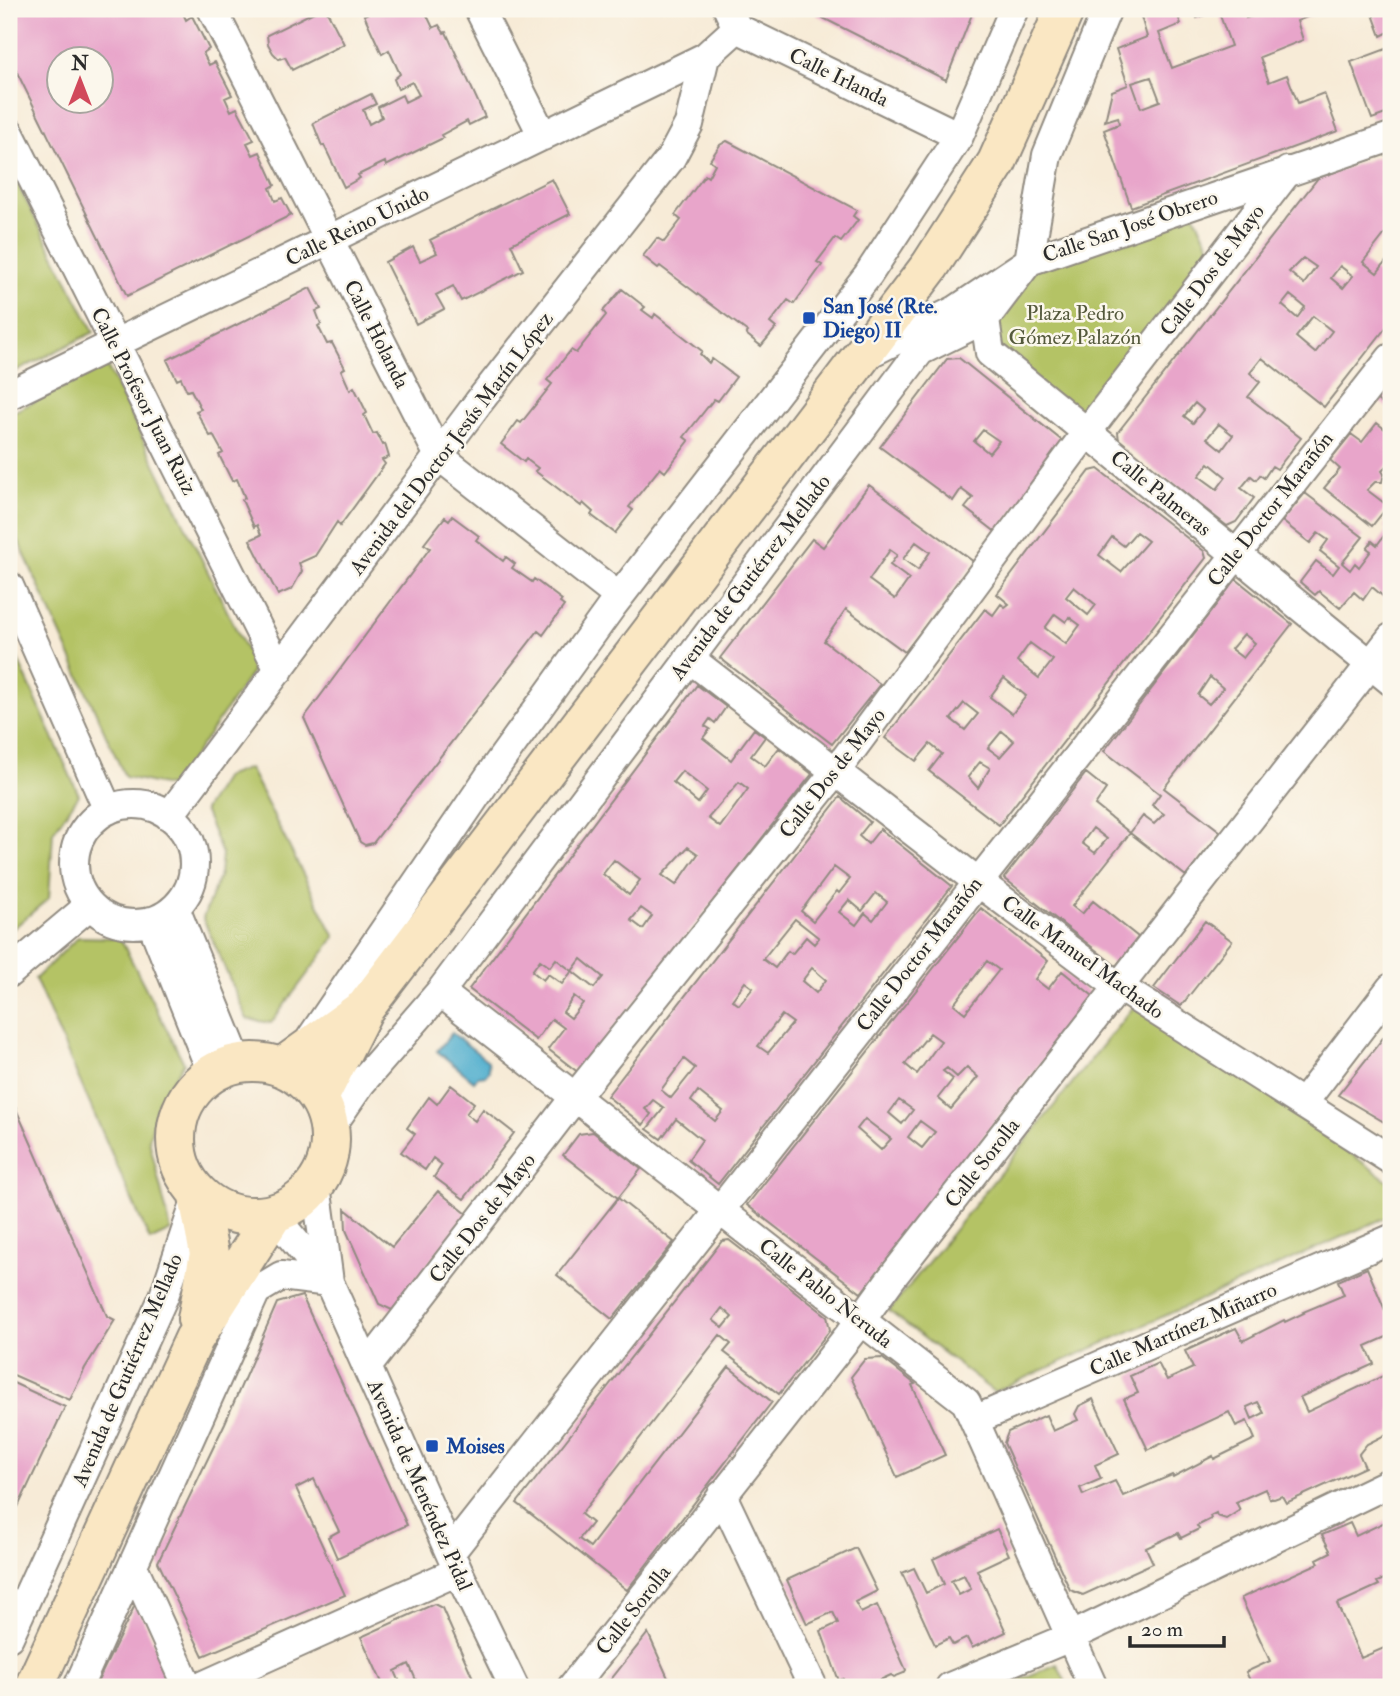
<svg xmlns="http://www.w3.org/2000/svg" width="1400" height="1696" viewBox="0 0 1400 1696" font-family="'IM FELL Double Pica',serif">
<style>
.green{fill:#b4c365;stroke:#707748;stroke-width:2}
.water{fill:#4faece;stroke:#3d6c7c;stroke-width:2}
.building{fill:#e8a5ca;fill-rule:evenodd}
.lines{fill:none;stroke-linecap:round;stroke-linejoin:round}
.street-casing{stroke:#918b81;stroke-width:32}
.secondary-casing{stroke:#918b81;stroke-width:42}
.street{stroke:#fff;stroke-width:28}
.secondary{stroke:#fae7c3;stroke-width:38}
.transit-dot{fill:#1a4fb4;stroke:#fbf7ec;stroke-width:2.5}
.labels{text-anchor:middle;stroke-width:5;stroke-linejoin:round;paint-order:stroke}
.street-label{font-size:21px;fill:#2b2b2b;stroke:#fbf7ec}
.transit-label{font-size:21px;font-weight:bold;fill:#164399;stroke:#fbf7ec;text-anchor:start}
.park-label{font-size:21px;fill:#54593c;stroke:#fbf7ec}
</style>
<rect width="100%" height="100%" fill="#fbf7ec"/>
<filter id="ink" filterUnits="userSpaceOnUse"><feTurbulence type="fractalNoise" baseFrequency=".0143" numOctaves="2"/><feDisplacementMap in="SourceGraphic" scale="14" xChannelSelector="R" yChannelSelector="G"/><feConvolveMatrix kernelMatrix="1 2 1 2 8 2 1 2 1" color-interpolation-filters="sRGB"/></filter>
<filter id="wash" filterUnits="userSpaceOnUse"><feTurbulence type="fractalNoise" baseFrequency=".00686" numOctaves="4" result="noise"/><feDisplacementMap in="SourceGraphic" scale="28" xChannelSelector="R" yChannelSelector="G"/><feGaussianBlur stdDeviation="1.57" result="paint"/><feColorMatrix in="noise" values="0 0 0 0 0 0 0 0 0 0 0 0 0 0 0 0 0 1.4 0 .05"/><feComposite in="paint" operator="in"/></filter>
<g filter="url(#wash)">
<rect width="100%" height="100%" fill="#f7ebd7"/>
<path class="green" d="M9,168L94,332L9,375Z
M1190,205L1217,262L1087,432L990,353L985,319L1029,261Z
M107,366L255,668L172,787L125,777L9,520V414Z
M9,640L79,795L53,832L49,898L9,932Z
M249,768L335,937L271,1023L247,1019L203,918L220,874L222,854L204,810L225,777Z
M78,937L120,938L184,1063L158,1102L149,1140L171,1231L150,1241L35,979Z
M1139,1000L1391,1183V1215L994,1392L889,1311Z
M1057,1664L1068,1687H1002Z"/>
<path class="water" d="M452,1033L488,1061L489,1071L486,1075L478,1076L474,1081L437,1051Z"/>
<g id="blocks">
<path class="building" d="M9,9H181L186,20L192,16L209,49L203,53L209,65L215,62L232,95L225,98L231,111L237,108L254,140L247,143L253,155L260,152L275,185L270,188L275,201L282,198L291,215L127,296L9,56ZM60,60H102V102H60Z
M320,9H326L344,44L292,70L285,57L279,59L273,53L268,44L267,35Z
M377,9H424L433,28L439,25L444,33L446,32L485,117L469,125L467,121L441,135L443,138L386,166L385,162L358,175L360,178L344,187L324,145L322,146L313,123L371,94L376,104L363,110L369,124L382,117L378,107L402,95L405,102L419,95L412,82L398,89L394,79L400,74L389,50L382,54L364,15Z
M819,9H974L946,80L817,15Z
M1151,9H1175L1181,24L1159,33L1172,68L1231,46L1218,10L1197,18L1194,9H1243L1246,18L1265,12L1263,9H1310L1312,15L1297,21L1303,40L1260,57L1269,82L1287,75L1298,103L1324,93L1338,131L1131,207L1104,130L1119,124L1118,117L1105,121L1112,91L1128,85L1116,49L1147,37L1140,13ZM1151,77L1160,101L1141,108L1132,83Z
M1371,9H1391V31L1381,36Z
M1386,49L1388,57L1391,55V112L1372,119L1351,62Z
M727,141L857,210L853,216L858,220L841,242L835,238L817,262L822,265L794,304L788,300L770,323L776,328L761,346L746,334L748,332L660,266L658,268L643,256L657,238L664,242L681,220L675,215L705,175L708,177L715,164L710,160L720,145Z
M1391,152V226L1363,262L1377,273L1391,255V321L1324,407L1262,358L1250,373L1260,382L1248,397L1301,438L1277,469L1272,466L1264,478L1260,475L1256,480L1251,476L1241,488L1254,498L1236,522L1227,526L1119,441L1118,432L1318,178ZM1303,258L1316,267L1304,284L1289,272ZM1340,266L1353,276L1343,288L1331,278ZM1290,295L1305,307L1297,318L1282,305ZM1313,316L1332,331L1315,353L1296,337ZM1195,403L1203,410L1193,423L1184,416ZM1219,424L1233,435L1222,450L1207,438ZM1209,463L1226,477L1217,489L1199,476Z
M552,179L570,214L511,244L523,270L461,301L453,286L436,295L444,309L416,324L385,262L413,247L420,261L437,253L430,240Z
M310,288L321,309L316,311L321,324L318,326L327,344L332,343L345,368L341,370L350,390L354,387L367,413L364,415L373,434L377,433L383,445L385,444L389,457L382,460L385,464L340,526L337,522L315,556L299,563L302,571L292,589L278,595L250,540L261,535L257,525L254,527L242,500L245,498L237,479L232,481L219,455L223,453L213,435L210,436L196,411L201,409L191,390L187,391L181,378L177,380L167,360Z
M622,289L645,307L642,310L653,318L655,314L702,351L700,354L709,363L712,359L736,377L718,401L714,399L684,437L689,441L665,472L660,468L629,507L633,510L615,533L591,515L593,512L583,503L581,506L535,471L538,468L526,459L524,462L501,444L518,421L521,423L552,384L547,380L571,350L576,353L606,315L603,311Z
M959,358L1066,444L997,533L965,508L973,498L961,489L953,501L880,447L947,359ZM983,430L999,441L989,453L974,441Z
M1391,382V410L1377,400Z
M1377,423L1391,434V466L1389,464L1382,471L1384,474L1382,482H1375L1367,490L1388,506L1372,526L1324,488L1340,469L1330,460L1351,434L1362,442Z
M1098,469L1204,551L1206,558L999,825L929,771L942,754L930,744L916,761L885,738L985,609L993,615L1001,604L1005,607L1009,604L997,594L1090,471ZM1136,532L1148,541L1121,572L1099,555L1112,537L1124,546ZM1074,587L1096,605L1088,615L1066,597ZM1055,614L1066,622L1069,617L1080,625L1066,644L1045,628ZM1030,643L1053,660L1039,678L1017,661ZM1004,678L1026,696L1012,714L990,697ZM964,703L978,714L965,730L951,719ZM1002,731L1014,741L1000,757L988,748ZM980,762L990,768L978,788L968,777Z
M869,485L974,562L905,652L846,609L824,641L880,684L832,744L720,658L812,539L823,547ZM916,542L930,552L918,570L903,559ZM890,550L897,555L890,565L909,579L895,599L869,580Z
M1305,493L1363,537L1342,563L1350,570L1355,563L1359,567L1371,551L1367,548L1372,541L1377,545L1388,530L1384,527L1389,520L1391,522V603L1372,587L1363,600L1354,592L1340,608L1319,591L1315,595L1300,582L1316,561L1333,574L1339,566L1320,551L1328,540L1318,533L1310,543L1282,521Z
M452,516L479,536L476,540L503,561L506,557L515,564L512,568L532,582L534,579L562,600L560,603L564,606L543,635L538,631L373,843L365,845L360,842L304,718L430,548L424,544L445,517L449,520Z
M1236,579L1292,624L1164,788L1221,832L1186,876L1130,833L1143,816L1154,824L1164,814L1152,805L1160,794L1104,751ZM1244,634L1255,643L1243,658L1231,649ZM1210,677L1223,688L1209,704L1198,695Z
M697,685L726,707L715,723L710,719L705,726L710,729L703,738L731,760L754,729L765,737L751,756L765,766L779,748L812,774L579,1073L548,1049L564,1028L552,1019L536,1040L469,989ZM682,771L707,791L698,803L673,782ZM739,782L748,789L720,827L708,818ZM688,847L698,854L676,885L662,875ZM614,860L640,880L629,895L603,874ZM641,908L652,916L643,929L631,920ZM556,959L572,971L581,959L603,977L594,988L572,971L562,984L548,974L543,980L532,971L540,960L550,967ZM574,996L583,1003L571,1018L563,1012Z
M1086,773L1106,789L1095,805L1130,833L1072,906L1082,914L1093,901L1138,937L1116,966L1004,878ZM1093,828L1107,839L1095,853L1082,843Z
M840,797L870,822L859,836L868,844L880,829L952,886L718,1184L688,1160L702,1140L676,1119L661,1139L647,1129L664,1108L653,1100L645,1109L651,1114L643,1125L607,1096ZM834,867L850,879L839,893L837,891L813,921L801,911ZM876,893L887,902L873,920L865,913L856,925L839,912L849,900L862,911ZM795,919L819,938L814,944L806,937L792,954L788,951L775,968L763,959ZM812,968L826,980L816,993L802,981ZM745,982L753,988L739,1005L732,1000ZM782,1015L793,1023L768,1053L758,1046ZM684,1059L695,1068L671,1098L661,1090ZM698,1091L723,1111L715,1121L691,1101Z
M981,908L1048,961L1035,979L1048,989L1062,971L1093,996L861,1293L747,1205ZM987,961L999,970L965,1013L954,1004ZM930,1033L941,1041L917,1074L905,1064ZM967,1067L978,1077L951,1109L938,1098L953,1079L943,1071L947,1068L957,1077ZM899,1100L913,1110L902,1124L889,1113ZM865,1119L891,1139L881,1150L857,1129ZM920,1121L935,1132L922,1148L908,1137Z
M1205,921L1232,941L1181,1006L1154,988Z
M1391,1028V1126L1338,1095Z
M451,1085L474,1103L466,1114L475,1121L483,1109L514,1133L464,1199L434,1177L442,1165L433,1158L425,1170L401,1152L415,1134L407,1128L429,1097L437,1104Z
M9,1093L107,1316L115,1320L85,1368L70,1400L9,1373Z
M593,1132L641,1169L618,1198L563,1155L579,1134Z
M438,1191L467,1214L392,1310L379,1304L346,1230L345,1209L392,1247Z
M618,1198L674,1242L612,1319L557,1275Z
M729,1240L827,1316L830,1330L779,1394L724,1352L731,1344L720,1335L581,1514L592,1523L579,1539L590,1547L729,1367L772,1402L627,1590L517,1503L722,1241ZM722,1308L732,1317L723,1328L713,1320Z
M1367,1268L1391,1324V1335L1366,1346L1374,1364L1300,1397L1307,1412L1391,1372V1432L1367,1444L1359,1454L1365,1467L1286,1503L1282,1496L1274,1499L1269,1498L1265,1489L1236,1502L1240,1510L1226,1519L1217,1516L1216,1513L1210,1516L1211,1519L1197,1526L1199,1529L1181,1538L1178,1533L1146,1548L1153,1563L1083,1595L1070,1590L1004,1443L1008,1432L1046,1415L1053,1431L1078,1420L1075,1414L1079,1406L1093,1399L1119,1454L1095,1465L1101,1479L1080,1488L1083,1495L1115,1481L1123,1496L1172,1475L1173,1477L1213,1456L1214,1459L1255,1439L1247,1421L1236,1426L1229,1412L1148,1450L1124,1399L1138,1393L1130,1376L1158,1363L1167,1380L1193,1368L1185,1351L1236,1328L1243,1341L1284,1320L1285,1322L1304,1313L1303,1312L1344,1295L1338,1281ZM1258,1402L1264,1413L1252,1419L1247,1407Z
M302,1296L407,1525L337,1558L328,1537L339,1531L314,1479L296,1488L345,1595L203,1656L158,1562L225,1423L277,1303Z
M882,1358L915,1384L912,1385L945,1455L897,1477L851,1377L865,1359Z
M9,1381L65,1407L18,1507L9,1503Z
M1391,1519V1576L1377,1582L1379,1585L1337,1604L1361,1658L1391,1645V1687H1253L1246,1672L1270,1661L1241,1598L1319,1563L1317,1559L1331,1552L1322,1535L1350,1523L1356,1536Z
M997,1529L1009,1555L977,1570L1006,1632L972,1648L967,1638L953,1645L949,1638L935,1645L902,1573L914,1568L926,1593L944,1584L933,1559ZM964,1575L971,1589L959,1595L951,1581Z
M856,1548L877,1591L855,1602L861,1613L877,1605L906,1670L904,1673L894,1677L891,1675L865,1687H846L843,1679L839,1681L821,1631L838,1623L833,1612L807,1624L787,1580Z
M136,1603L173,1687H95Z
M434,1604L442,1608L477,1687H384L361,1637ZM409,1664L416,1680L402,1687L395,1671Z
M648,1633L672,1687H605Z"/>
</g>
</g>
<g filter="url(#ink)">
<use href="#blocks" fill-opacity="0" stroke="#918b81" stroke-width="2"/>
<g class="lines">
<g class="street-casing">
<path id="street" d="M212,9L439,456L619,597
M479,9L543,136
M728,9L737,28L959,136
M9,132L279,670
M985,319L990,353L1391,681
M866,355L956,310L1029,261L1391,137
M9,395L705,57L737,28
M9,586L108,810
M689,658L977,881L1119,987L1391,1160
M74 864a60 60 0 1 1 120 0a60 60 0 1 1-120 0Z
M169,816L478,403L671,158L689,124L705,57
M175,908L238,1063
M151,921L212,1073
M9,973L90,905
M440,992L966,1402L1093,1687
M311,1038L495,768L612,606L868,275L959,136L1014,9
M1303,1103L1391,988
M330,1128L361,1083L440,992L920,351L985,319L1029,261L1047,155L1107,9
M316,1185L329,1282
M273,1215L329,1282L458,1571L514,1687
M367,1367L575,1097L836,771L1087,432L1288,171
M975,1420L1391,1239
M722,1495L813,1687
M450,1553L1391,358
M134,1568L188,1687
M9,1637L164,1296L197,1198
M78,1687L256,1291L281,1276L329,1282
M200,1687L458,1571
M572,1687L861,1320L890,1280L1391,638
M950,1687L1070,1637L1391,1482"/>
</g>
<g class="secondary-casing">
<path id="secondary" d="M176 1139a77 77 0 1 1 154 0a77 77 0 1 1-154 0Z
M282,1067L360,1011
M319,1098L364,1009L930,266L997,162L1065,9
M197,1319L209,1254L198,1196
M34,1687L194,1339L273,1215"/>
</g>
<use href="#street" class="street"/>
<use href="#secondary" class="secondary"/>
</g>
</g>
<g class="transit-dot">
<rect x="802" y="311" width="14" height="14" rx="3.5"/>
<rect x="425" y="1439" width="14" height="14" rx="3.5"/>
</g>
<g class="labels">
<g class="street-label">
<text transform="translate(839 77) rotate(26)" y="7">Calle Irlanda</text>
<text transform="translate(357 226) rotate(-26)" y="7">Calle Reino Unido</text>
<text transform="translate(1130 226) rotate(-19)" y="7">Calle San José Obrero</text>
<text transform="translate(1212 270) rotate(-53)" y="7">Calle Dos de Mayo</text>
<text transform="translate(377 334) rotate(63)" y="7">Calle Holanda</text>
<text transform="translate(144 401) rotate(63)" y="7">Calle Profesor Juan Ruiz</text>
<text transform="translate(451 443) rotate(-53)" y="7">Avenida del Doctor Jesús Marín López</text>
<text transform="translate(1161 493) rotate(39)" y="7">Calle Palmeras</text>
<text transform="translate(1270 509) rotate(-52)" y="7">Calle Doctor Marañón</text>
<text transform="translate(750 577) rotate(-53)" y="7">Avenida de Gutiérrez Mellado</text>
<text transform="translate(832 773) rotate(-52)" y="7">Calle Dos de Mayo</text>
<text transform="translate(919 954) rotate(-52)" y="7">Calle Doctor Marañón</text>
<text transform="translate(1083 957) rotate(36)" y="7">Calle Manuel Machado</text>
<text transform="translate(982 1163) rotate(-52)" y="7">Calle Sorolla</text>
<text transform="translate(482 1218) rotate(-52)" y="7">Calle Dos de Mayo</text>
<text transform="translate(826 1293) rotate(38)" y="7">Calle Pablo Neruda</text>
<text transform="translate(1183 1329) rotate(-24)" y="7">Calle Martínez Miñarro</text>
<text transform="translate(127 1370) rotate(-67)" y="7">Avenida de Gutiérrez Mellado</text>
<text transform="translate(420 1485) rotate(66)" y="7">Avenida de Menéndez Pidal</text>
<text transform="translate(633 1610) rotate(-52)" y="7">Calle Sorolla</text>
</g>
<g class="transit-label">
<text x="823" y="313">San José (Rte.<tspan x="823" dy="24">Diego) II</tspan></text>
<text x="446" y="1453">Moises</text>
</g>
<g class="park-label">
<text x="1075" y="320">Plaza Pedro<tspan x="1075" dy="24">Gómez Palazón</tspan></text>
</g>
</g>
<rect width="1400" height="1696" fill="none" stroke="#fbf7ec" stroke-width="35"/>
<g transform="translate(80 80)"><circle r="33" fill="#fbf7ec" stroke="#a8a59f" stroke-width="2"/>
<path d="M0-5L12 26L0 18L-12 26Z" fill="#d1495b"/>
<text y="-10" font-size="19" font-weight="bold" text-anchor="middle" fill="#2b2b2b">N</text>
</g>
<path d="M1130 1636v10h94v-10" fill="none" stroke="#2b2b2b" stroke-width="3.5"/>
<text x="1141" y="1636" font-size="21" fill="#2b2b2b" stroke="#fbf7ec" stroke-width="5" paint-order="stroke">20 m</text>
</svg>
